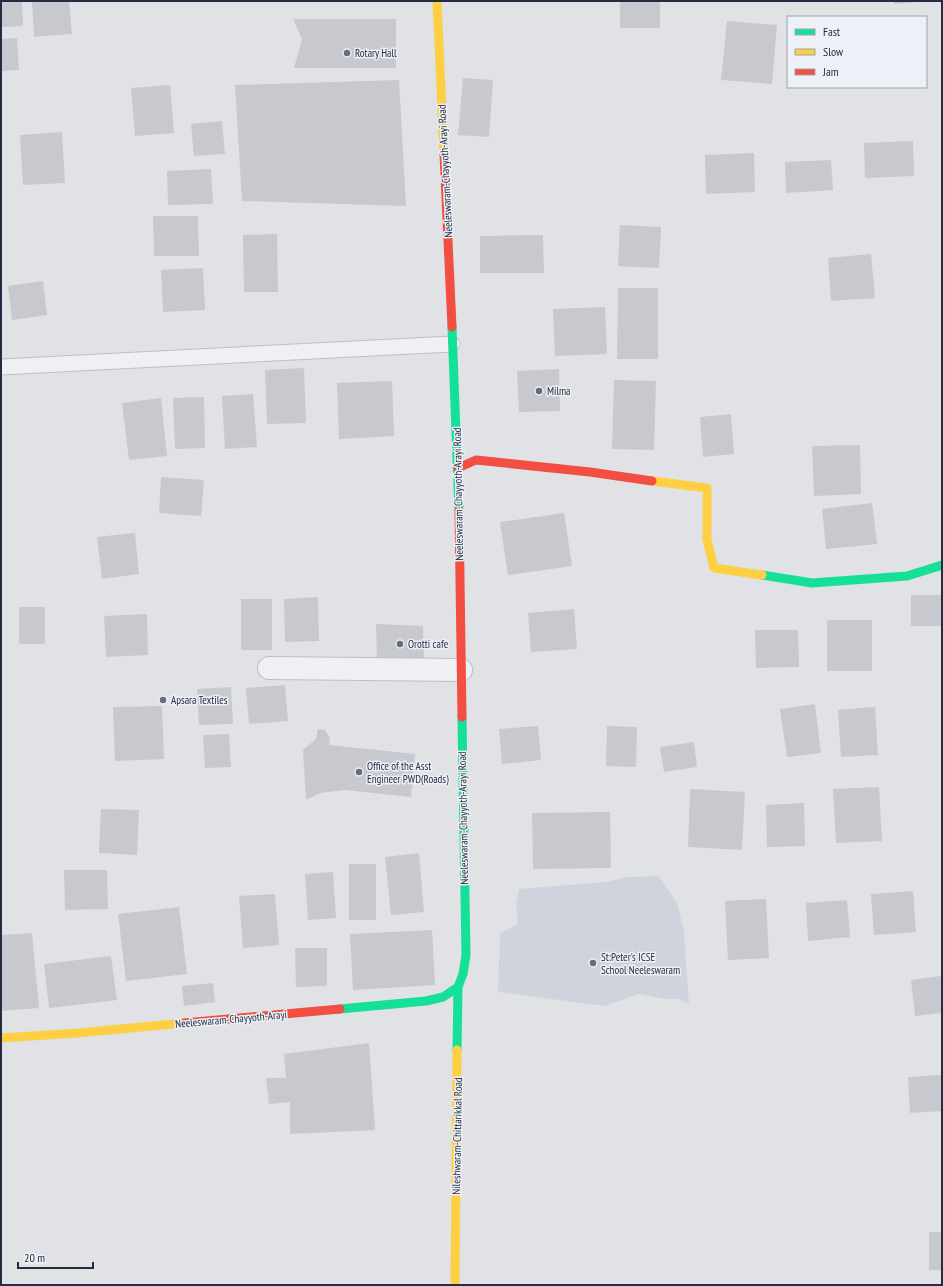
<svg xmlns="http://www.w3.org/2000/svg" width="943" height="1286" viewBox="0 0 943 1286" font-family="'PT Sans Narrow',sans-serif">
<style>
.built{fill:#d0d3dc}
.building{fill:#c7c9ce}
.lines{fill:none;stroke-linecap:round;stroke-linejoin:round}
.lane-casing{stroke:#bdbfc4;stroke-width:17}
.street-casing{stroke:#bdbfc4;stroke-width:24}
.lane{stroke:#eff0f3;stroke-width:15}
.street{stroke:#eff0f3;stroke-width:22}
.fast{stroke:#16e098;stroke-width:9}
.slow{stroke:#ffcf43;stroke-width:9}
.jam{stroke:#f24e42;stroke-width:9}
.poi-dot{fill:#666c7b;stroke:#edf0f6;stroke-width:1.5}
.labels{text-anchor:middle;stroke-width:3;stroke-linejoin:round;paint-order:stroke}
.poi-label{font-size:11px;fill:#252c41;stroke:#edf0f6;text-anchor:start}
.street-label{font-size:11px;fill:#252c41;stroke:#edf0f6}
</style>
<rect width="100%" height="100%" fill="#e0e2e6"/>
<path class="built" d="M659,876L677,903L684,932L689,1004L679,999H665L638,994L605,1006L498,992L500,933L518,924L516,905L519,889L606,882L627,877Z"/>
<path class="building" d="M1,1H22L23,26L1,27Z
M32,1H69L72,34L34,37Z
M620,1H660V28H620Z
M894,1H919V2L894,4Z
M293,19H396V68H294L302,39Z
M727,21L777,25L772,84L721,80Z
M17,38L19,70L1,71V39Z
M463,78L493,80L489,137L458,135Z
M399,80L406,206L242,201L235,85Z
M170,85L174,133L135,136L131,88Z
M222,121L225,154L194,156L191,124Z
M62,132L65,183L23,185L20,135Z
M913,141L914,176L865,178L864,143Z
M754,153L755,192L706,194L705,155Z
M831,160L833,190L786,193L785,162Z
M211,169L213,204L168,205L167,171Z
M153,216H198L199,256H154Z
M620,225L661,227L659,268L618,266Z
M277,234L278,292H244L243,235Z
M543,235L544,273H480V236Z
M871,254L875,298L831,301L828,258Z
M203,268L205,310L163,312L161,270Z
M43,281L47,315L12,320L8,286Z
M618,288H658V359H617Z
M605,307L607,354L555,356L553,309Z
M304,368L306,423L267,424L265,370Z
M559,369L560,411L519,412L517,371Z
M614,380L656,381L654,450L612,449Z
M392,381L394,436L339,439L337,383Z
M253,394L257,447L225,449L222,396Z
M204,397L205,448L175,449L173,398Z
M161,398L167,456L129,460L122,403Z
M731,414L734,454L703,457L700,417Z
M860,445L861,494L814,496L812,446Z
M161,477L204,480L201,516L159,513Z
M872,503L877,544L826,549L822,509Z
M564,513L572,566L508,575L500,522Z
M135,533L139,574L102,579L97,537Z
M911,595H942V626H911Z
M318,597L319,641L285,642L284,599Z
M241,599H272V650H241Z
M19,607H45V644H19Z
M574,609L577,649L531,652L528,613Z
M147,614L148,655L106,657L104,616Z
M827,620H872V671H827Z
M376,624L423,626L424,664L377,662Z
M755,630H798L799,667L756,668Z
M285,685L288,721L249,724L246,688Z
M231,687L233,724L199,725L197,689Z
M815,704L821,753L787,757L780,709Z
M162,706L164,759L115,761L113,707Z
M875,707L878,755L841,757L838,710Z
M538,726L541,760L502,764L499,729Z
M607,726L637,727L636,767L606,766Z
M318,729L325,730L330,738L329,745L415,754L411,797L345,790L320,793L306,800L303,750L316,739Z
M229,734L231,767L205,768L203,735Z
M694,742L697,767L664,772L660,747Z
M879,787L882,841L836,843L833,789Z
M690,789L745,792L742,850L688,847Z
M804,803L805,846L767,847L766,805Z
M101,809L139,810L137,855L99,853Z
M610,812L611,868L533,869L532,813Z
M419,853L424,912L391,915L385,857Z
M349,864H376V920H349Z
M64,870H107L108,909L65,910Z
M333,872L336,918L308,920L305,874Z
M913,891L916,932L874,935L871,894Z
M275,894L279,945L243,948L239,896Z
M766,899L769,958L728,960L725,901Z
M847,900L850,937L808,941L806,903Z
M179,907L187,974L126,981L118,914Z
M432,930L435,985L353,990L350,934Z
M32,933L39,1008L1,1011V935Z
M295,948H327V986L296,987Z
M111,956L117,1000L49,1008L44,964Z
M941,976L942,1013L915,1016L911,980Z
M213,983L215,1002L184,1006L182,986Z
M369,1043L375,1130L290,1134V1102L269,1104L266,1078H286L284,1054Z
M942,1075V1111L910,1113L908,1077Z
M929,1232H942V1270H929Z"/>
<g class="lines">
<g class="lane-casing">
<path id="lane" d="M1,367L452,344"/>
</g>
<g class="street-casing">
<path id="street" d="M269,668L461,670"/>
</g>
<use href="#lane" class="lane"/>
<use href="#street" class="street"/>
<path class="fast" d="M452,327L459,511
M762,575L812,583L907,576L942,565
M340,1009L426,1001L443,997L458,987
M457,1050L458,987L463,974L466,955L462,717"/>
<path class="slow" d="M437,1L444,154
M652,481L707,488V539L714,568L762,575
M1,1038L78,1033L184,1023
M455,1285L457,1050"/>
<path class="jam" d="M444,154L452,327
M458,468L476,460L590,472L652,481
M459,511L462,717
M184,1023L340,1009"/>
</g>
<g class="poi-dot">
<circle cx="347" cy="53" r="4"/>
<circle cx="539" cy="391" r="4"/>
<circle cx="400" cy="644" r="4"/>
<circle cx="163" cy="700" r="4"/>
<circle cx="359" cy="772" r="4"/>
<circle cx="593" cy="963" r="4"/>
</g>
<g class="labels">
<g class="poi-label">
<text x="355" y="57">Rotary Hall</text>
<text x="547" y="395">Milma</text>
<text x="408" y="648">Orotti cafe</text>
<text x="171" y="704">Apsara Textiles</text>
<text x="367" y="770">Office of the Asst<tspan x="367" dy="13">Engineer PWD(Roads)</tspan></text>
<text x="601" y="961">St:Peter's ICSE<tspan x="601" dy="13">School Neeleswaram</tspan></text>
</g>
<g class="street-label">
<text transform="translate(445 171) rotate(-93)" y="4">Neeleswaram-Chayyoth-Arayi Road</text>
<text transform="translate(458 494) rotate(-91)" y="4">Neeleswaram-Chayyoth-Arayi Road</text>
<text transform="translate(463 818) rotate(-91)" y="4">Neeleswaram-Chayyoth-Arayi Road</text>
<text transform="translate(231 1019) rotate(-5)" y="4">Neeleswaram-Chayyoth-Arayi</text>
<text transform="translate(457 1136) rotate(-89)" y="4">Nileshwaram-Chittarikkal Road</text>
</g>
</g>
<rect width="943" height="1286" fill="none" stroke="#252c41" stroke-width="4"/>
<rect x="787" y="16" width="140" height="72" fill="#edf0f6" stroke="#9da2ae"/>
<rect x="795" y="29" width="20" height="6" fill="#16e098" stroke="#9da2ae"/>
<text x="823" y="36" font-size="12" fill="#252c41">Fast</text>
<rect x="795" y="49" width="20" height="6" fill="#ffcf43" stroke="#9da2ae"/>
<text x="823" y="56" font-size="12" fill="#252c41">Slow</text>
<rect x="795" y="69" width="20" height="6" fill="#f24e42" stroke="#9da2ae"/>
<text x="823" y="76" font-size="12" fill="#252c41">Jam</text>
<path d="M18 1262v6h75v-6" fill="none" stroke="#252c41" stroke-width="2"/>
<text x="24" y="1262" font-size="12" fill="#252c41" stroke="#edf0f6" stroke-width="3" paint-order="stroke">20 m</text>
</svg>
